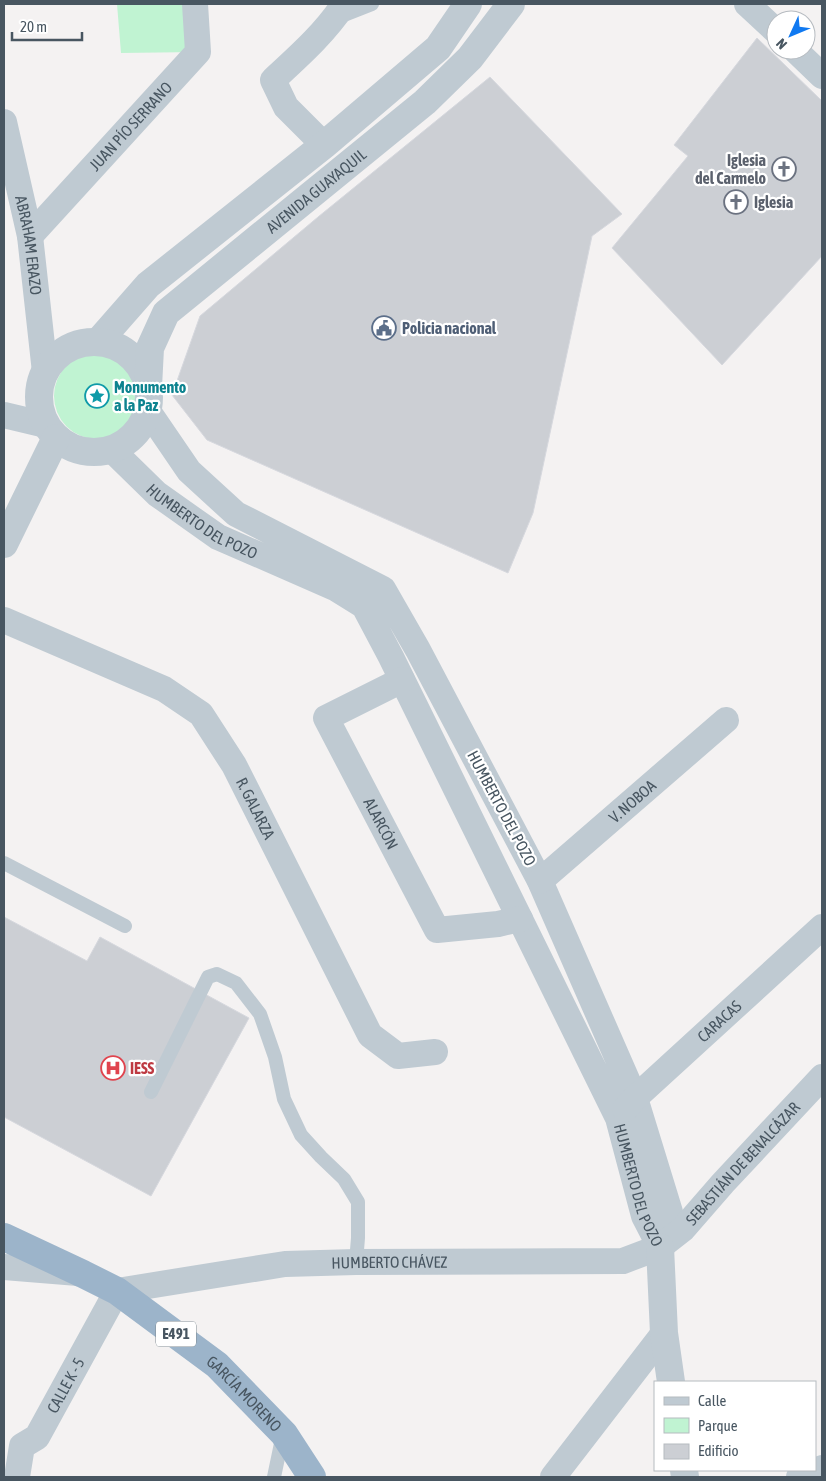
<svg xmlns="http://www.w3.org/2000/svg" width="826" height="1481" viewBox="0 0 826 1481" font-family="'Asap Condensed',sans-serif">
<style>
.green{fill:#c0f3d2}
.building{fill:#cccfd4;stroke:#d6d8de}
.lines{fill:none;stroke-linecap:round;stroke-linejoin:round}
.service{stroke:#bfcad2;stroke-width:14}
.minor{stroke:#bfcad2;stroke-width:26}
.tertiary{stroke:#bfcad2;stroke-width:28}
.trunk{stroke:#9cb4ca;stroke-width:28}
.labels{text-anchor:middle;stroke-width:4.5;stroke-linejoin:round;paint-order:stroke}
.shield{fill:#fff;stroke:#7f8990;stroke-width:1}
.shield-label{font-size:15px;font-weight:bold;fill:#485661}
.street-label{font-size:16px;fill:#485661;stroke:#fff}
.worship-label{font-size:16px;font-weight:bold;fill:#5b616d;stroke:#fff;text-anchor:end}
.service-label{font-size:16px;font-weight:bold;fill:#4e5e75;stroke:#fff;text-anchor:start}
.culture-label{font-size:16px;font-weight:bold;fill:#0d838f;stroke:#fff;text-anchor:start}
.health-label{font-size:16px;font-weight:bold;fill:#be3a42;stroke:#fff;text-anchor:start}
</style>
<rect width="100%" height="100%" fill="#f4f2f2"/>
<path class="green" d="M117,4H192L198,52L121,53Z
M54 396a43 43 0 1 1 86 0a43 43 0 1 1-86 0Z"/>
<path class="building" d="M757,38L822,101V256L722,365L612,248L688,156L674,145Z
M490,77L622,214L592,236L533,513L508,573L207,440L172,395L200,316L318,217Z
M4,917L87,961L100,937L249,1018L151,1196L4,1117Z"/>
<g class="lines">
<path class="service" d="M339,17L372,4
M4,863L125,926
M151,1092L208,977L217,974L236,983L260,1014L275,1057L284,1099L301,1135L321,1157L344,1179L358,1202V1238L356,1262
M274,1477L283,1434"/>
<g class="minor">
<path d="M747,4L776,31"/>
<path d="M795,50L822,76"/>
<path id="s1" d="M4,122L30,236L45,372"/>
<path d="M324,145L286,107L273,80C299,56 325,33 344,4"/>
<path id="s2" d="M30,236L198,52L195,4"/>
<path d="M4,415L46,425"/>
<path id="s3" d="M112,450L157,494L218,537L335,588L364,606L391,657L618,1118L644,1216L660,1247L670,1212L635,1098L540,881L418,650L383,589L236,514L189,471L148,411"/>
<path id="s4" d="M4,620L164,689L201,714L234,765L370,1035L398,1056L435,1052"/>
<path id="s5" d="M402,680L326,718L437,930L498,924L520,919"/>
<path id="s6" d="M540,881L726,720"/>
<path id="s7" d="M625,1109L635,1098L822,927"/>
<path d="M4,1267L78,1273"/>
<path id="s8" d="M17,1477L22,1446L37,1437L117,1291L285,1264L356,1262L623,1261L660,1247L683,1229L723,1183L822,1077"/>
<path d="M553,1477L664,1333"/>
<path d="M799,1477L822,1468"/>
</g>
<g class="tertiary">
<path d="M98,342L148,285L324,145L438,48L468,4"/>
<circle cx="94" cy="397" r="55"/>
<path id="s9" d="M148,387L150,348L166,313L425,102L470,58L511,4"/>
<path d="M4,544L56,438"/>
<path d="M660,1247L664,1333L671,1382"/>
<path d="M684,1470L685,1477"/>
</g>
<path class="trunk" id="s10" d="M4,1237L83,1274L117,1291L217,1365L284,1434L312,1477"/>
</g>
<defs>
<g id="church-ring" transform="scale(1.25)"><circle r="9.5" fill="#fff" stroke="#6b7280" stroke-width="1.5"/><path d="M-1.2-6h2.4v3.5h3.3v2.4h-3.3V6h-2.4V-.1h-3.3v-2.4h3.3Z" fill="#6b7280"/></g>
<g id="civic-ring" transform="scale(1.25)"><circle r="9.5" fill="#fff" stroke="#5c6f8a" stroke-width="1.5"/><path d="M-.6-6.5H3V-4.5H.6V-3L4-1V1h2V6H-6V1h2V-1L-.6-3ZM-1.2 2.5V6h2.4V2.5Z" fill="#5c6f8a"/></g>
<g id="sight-ring" transform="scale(1.25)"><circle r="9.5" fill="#fff" stroke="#0f9aa8" stroke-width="1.5"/><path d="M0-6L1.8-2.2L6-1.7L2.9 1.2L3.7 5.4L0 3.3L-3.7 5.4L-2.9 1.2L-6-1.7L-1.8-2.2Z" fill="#0f9aa8"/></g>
<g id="hospital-ring" transform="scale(1.25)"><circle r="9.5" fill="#fff" stroke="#e0444e" stroke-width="1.5"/><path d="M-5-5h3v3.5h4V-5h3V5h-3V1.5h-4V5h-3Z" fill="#e0444e"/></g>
</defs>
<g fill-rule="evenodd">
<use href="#church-ring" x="784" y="169"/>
<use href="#church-ring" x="736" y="202"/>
<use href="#civic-ring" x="384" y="328"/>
<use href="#sight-ring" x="97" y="396"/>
<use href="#hospital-ring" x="113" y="1068"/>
</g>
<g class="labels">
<rect class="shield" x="156" y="1321.5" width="40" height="25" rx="4"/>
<g class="shield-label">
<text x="176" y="1339">E491</text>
</g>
<g class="street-label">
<text dy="6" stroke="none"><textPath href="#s2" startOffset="149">JUAN PÍO SERRANO</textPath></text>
<text dy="6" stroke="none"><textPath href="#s9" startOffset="271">AVENIDA GUAYAQUIL</textPath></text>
<text dy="6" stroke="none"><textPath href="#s1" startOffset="126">ABRAHAM ERAZO</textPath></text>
<text dy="6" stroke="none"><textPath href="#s3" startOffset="116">HUMBERTO DEL POZO</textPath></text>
<text dy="6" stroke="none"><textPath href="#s6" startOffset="122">V. NOBOA</textPath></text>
<text dy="6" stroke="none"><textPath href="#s4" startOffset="328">R. GALARZA</textPath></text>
<text transform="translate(502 808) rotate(62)" y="6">HUMBERTO DEL POZO</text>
<text dy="6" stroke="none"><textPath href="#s5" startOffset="204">ALARCÓN</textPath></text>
<text dy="6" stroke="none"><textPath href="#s7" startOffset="129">CARACAS</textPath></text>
<text dy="6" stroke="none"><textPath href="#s8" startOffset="881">SEBASTIÁN DE BENALCÁZAR</textPath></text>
<text dy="6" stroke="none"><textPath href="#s3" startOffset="941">HUMBERTO DEL POZO</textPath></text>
<text dy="6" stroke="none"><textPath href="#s8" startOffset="490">HUMBERTO CHÁVEZ</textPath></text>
<text dy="6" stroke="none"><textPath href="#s8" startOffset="108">CALLE K - 5</textPath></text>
<text dy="6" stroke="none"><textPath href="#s10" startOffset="289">GARCÍA MORENO</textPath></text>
</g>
<g class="worship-label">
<text x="766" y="166">Iglesia<tspan x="766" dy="18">del Carmelo</tspan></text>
<text x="754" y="208" text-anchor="start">Iglesia</text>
</g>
<g class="service-label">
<text x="402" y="334">Policia nacional</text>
</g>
<g class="culture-label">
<text x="114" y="393">Monumento<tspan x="114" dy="18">a la Paz</tspan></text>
</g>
<g class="health-label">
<text x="130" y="1074">IESS</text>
</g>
</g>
<rect width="826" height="1481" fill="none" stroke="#485661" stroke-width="10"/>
<rect x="654" y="1381" width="162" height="90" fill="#ffffff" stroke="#b6bbc0"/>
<rect x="664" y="1397" width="25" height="8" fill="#bfcad2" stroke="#b6bbc0"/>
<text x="698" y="1406" font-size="15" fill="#485661">Calle</text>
<rect x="664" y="1418" width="25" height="15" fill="#c0f3d2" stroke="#b6bbc0"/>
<text x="698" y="1431" font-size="15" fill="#485661">Parque</text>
<rect x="664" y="1444" width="25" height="15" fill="#cccfd4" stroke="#b6bbc0"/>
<text x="698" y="1456" font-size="15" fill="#485661">Edificio</text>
<g transform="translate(791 35) rotate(226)"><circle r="24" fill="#ffffff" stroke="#b6bbc0"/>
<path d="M0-4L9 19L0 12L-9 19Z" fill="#1079f1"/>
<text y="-8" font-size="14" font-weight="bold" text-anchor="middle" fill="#485661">N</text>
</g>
<path d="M12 32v8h70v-8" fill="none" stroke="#485661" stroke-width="2.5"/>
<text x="20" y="32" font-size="15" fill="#485661" stroke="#ffffff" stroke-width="4" paint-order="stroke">20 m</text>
</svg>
